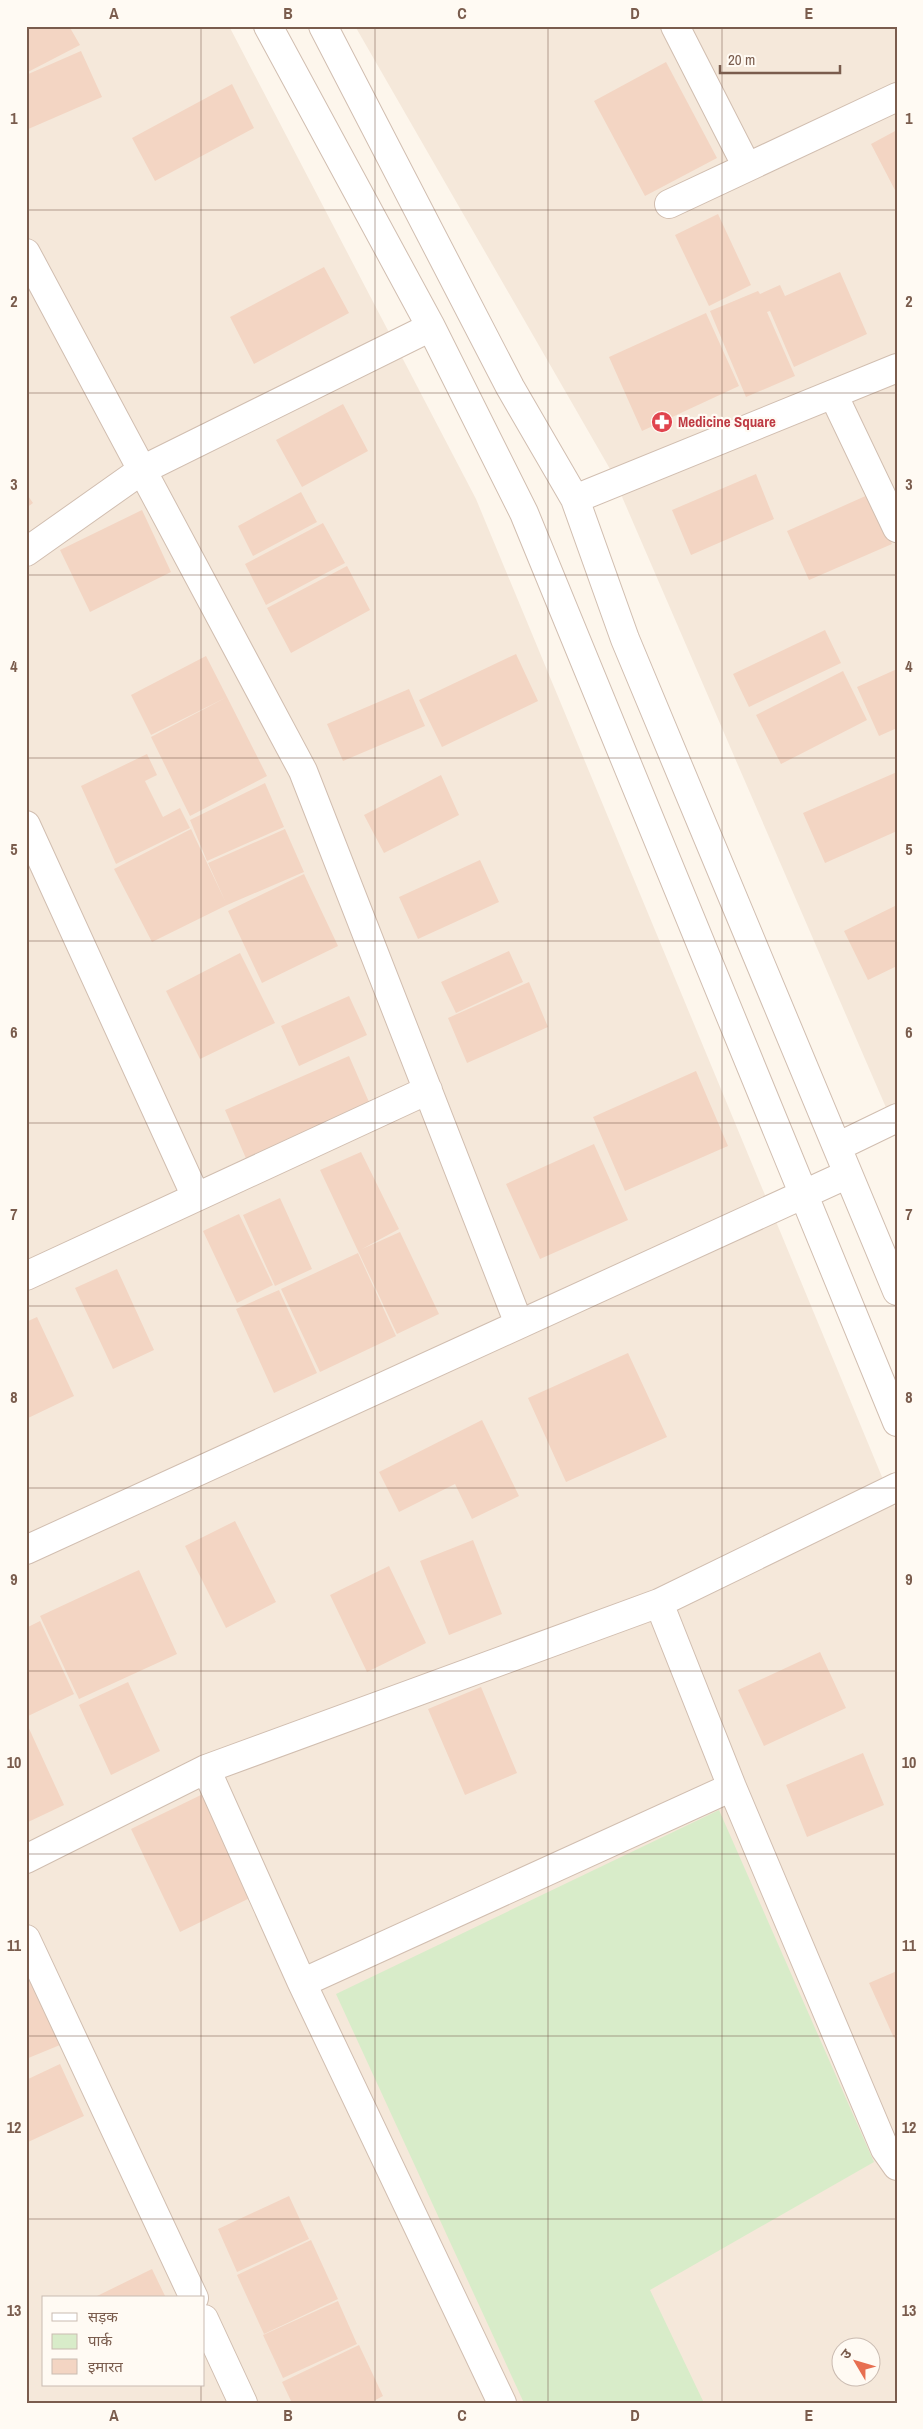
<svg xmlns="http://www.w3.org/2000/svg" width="923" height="2429" viewBox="0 0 923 2429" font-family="'Archivo Narrow','Noto Sans Devanagari',sans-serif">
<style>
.residential{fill:#f5e8da;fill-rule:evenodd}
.green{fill:#d8ecc9}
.building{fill:#f3d5c3}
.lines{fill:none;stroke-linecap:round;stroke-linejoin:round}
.minor-casing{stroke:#d1beb0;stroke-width:30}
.minor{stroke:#fff;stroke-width:28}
.grid{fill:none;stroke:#7a5c4d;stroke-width:1;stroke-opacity:0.55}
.labels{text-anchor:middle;stroke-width:4.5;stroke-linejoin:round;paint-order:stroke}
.health-label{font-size:15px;font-weight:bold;fill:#be3a42;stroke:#fffaf3;text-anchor:start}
.neatline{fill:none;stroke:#7a5c4d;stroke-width:2}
.grid-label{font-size:16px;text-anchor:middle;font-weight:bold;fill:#7a5c4d}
</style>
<rect width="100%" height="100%" fill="#fdf6ec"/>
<path class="residential" d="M26,26H229L476,499L897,1513V2403H26ZM44,2298H204V2385H44ZM840,2346H870V2376H840Z
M355,26H897V1133L610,469Z"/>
<path class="green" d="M719,1810L874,2162L650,2290L704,2403H524L336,1994Z"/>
<path class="building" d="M26,26H69L80,45L26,73Z
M81,51L102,97L26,130V75Z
M666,62L717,158L645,196L594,101Z
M232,84L254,128L155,181L132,138Z
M897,130V194L871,144Z
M718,214L751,285L709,306L675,235Z
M324,267L349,313L254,364L230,317Z
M840,272L867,334L794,367L770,311L767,312L795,376L746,397L710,311L758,291L760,294L780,285L785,296Z
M706,313L739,386L642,431L609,357Z
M343,404L368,451L302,487L276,440Z
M756,474L774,519L691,555L672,510Z
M301,492L317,522L253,556L238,526Z
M26,493L33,503L26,508Z
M870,494L892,544L809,580L787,531Z
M142,510L171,572L90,612L60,550Z
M323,523L345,563L266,605L245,564Z
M347,566L370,610L291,653L267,608Z
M825,630L841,663L749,707L733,674Z
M516,654L538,701L442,747L419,700Z
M206,656L227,697L151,735L131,695Z
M897,669V728L879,736L857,687Z
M843,671L867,720L781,764L756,715Z
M409,689L425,726L343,761L327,724Z
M227,697L267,776L190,816L151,737Z
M147,754L157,775L145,781L163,817L180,808L190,828L116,864L81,786Z
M897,772V831L825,863L803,813Z
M441,775L459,815L384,853L364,815Z
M265,783L284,827L207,861L190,820Z
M191,829L226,903L208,863L285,829L304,872L227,905L152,942L114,869Z
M480,860L499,902L418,939L399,897Z
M304,874L338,946L262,983L228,911Z
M897,905V966L868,980L844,931Z
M509,951L523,982L456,1013L441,982Z
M240,953L275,1023L200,1059L166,991Z
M529,982L548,1027L467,1063L448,1018Z
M349,996L367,1035L299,1066L281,1026Z
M349,1056L372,1109L248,1163L225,1110Z
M696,1071L728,1146L625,1191L593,1117Z
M594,1144L628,1220L540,1259L506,1184Z
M361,1152L399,1229L362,1249L400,1232L439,1314L397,1334L320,1170Z
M280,1198L312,1269L275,1286L243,1215Z
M239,1214L273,1285L237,1303L203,1231Z
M358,1253L396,1336L320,1372L281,1289Z
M117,1269L154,1350L113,1369L75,1288Z
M279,1290L317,1373L274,1393L236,1309Z
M37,1317L74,1396L26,1419V1322Z
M628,1353L667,1437L566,1482L528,1398Z
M482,1420L519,1496L472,1519L455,1484L399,1512L379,1472Z
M235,1521L276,1602L226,1628L185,1546Z
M473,1540L502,1614L449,1635L420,1561Z
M389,1566L426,1643L367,1672L330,1595Z
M139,1570L177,1654L79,1699L40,1616Z
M40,1621L74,1694L26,1717V1628Z
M820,1652L846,1708L764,1746L738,1690Z
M128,1682L160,1751L111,1775L79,1705Z
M481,1687L517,1773L465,1795L428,1709Z
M26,1722L64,1805L26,1823Z
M863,1753L884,1805L807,1837L786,1785Z
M205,1793L254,1896L180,1932L131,1829Z
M26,1960L60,2045L26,2059Z
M897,1971V2037L894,2038L869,1983Z
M60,2064L84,2116L26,2143V2080Z
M289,2196L309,2239L237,2272L218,2229Z
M311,2240L338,2299L264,2334L237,2275Z
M152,2269L166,2298H93Z
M338,2301L357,2344L283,2378L263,2335Z
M359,2345L383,2396L370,2403H292L282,2382Z"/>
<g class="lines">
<g class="minor-casing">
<path id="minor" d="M268,26L431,327L524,513L897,1422
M323,26L510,387L575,499L625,639L897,1291
M675,26L747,167
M669,204L897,97
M26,253L303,771L519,1324
M833,394L897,528
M575,499L897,368
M26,552L142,470L431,327
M26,825L196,1197
M837,1147L897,1118
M26,1276L428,1090
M26,1550L848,1174
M659,1603L732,1787L885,2149L897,2166
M206,1769L302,1983L502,2403
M26,1859L206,1769L659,1603L897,1487
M26,1939L194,2298
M302,1983L732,1787
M204,2319L243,2403"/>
</g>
<use href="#minor" class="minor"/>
</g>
<path class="grid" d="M201,26V2298M375,26V2403M548,26V2403M722,26V2403M26,210H897M26,393H897M26,575H897M26,758H897M26,941H897M26,1123H897M26,1306H897M26,1488H897M26,1671H897M26,1854H897M26,2036H897M26,2219H897M201,2385V2403"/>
<defs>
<g id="pharmacy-disc" transform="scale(1.125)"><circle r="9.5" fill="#e0444e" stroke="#fffaf3"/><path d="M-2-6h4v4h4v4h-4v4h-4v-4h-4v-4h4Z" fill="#fff"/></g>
</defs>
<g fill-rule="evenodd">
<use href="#pharmacy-disc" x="662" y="422"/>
</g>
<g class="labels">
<g class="health-label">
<text x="678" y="427">Medicine Square</text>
</g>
</g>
<rect width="923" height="2429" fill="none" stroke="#fffaf3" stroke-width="55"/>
<rect x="42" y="2296" width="162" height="90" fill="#fffaf3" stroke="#cabbb1"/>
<rect x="52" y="2313" width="25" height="8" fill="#ffffff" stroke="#cabbb1"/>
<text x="88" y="2322" font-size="15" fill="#7a5c4d">सड़क</text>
<rect x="52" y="2334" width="25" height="15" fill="#d8ecc9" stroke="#cabbb1"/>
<text x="88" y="2346" font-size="15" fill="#7a5c4d">पार्क</text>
<rect x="52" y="2359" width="25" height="15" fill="#f3d5c3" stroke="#cabbb1"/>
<text x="88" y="2372" font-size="15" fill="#7a5c4d">इमारत</text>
<g transform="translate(856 2362) rotate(308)"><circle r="24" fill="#fffaf3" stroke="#cabbb1"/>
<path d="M0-4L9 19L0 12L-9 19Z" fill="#e76f51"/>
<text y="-8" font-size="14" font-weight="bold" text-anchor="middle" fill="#7a5c4d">उ</text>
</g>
<path d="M720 65v8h120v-8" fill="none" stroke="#7a5c4d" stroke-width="2.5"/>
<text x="728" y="65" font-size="15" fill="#7a5c4d" stroke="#fffaf3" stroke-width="4" paint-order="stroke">20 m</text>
<rect x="28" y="28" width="868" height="2374" class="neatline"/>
<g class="grid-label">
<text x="114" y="19">A</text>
<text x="288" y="19">B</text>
<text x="462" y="19">C</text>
<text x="635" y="19">D</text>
<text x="809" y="19">E</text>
<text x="14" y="124">1</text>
<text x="909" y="124">1</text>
<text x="14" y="307">2</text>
<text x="909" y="307">2</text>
<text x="14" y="490">3</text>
<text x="909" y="490">3</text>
<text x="14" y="672">4</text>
<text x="909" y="672">4</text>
<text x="14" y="855">5</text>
<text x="909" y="855">5</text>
<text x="14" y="1038">6</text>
<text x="909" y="1038">6</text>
<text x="14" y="1220">7</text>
<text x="909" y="1220">7</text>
<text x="14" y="1403">8</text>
<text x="909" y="1403">8</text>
<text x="14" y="1585">9</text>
<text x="909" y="1585">9</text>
<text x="14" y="1768">10</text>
<text x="909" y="1768">10</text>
<text x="14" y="1951">11</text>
<text x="909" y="1951">11</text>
<text x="14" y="2133">12</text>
<text x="909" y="2133">12</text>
<text x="14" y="2316">13</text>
<text x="909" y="2316">13</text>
<text x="114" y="2421">A</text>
<text x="288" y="2421">B</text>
<text x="462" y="2421">C</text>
<text x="635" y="2421">D</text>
<text x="809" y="2421">E</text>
</g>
</svg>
